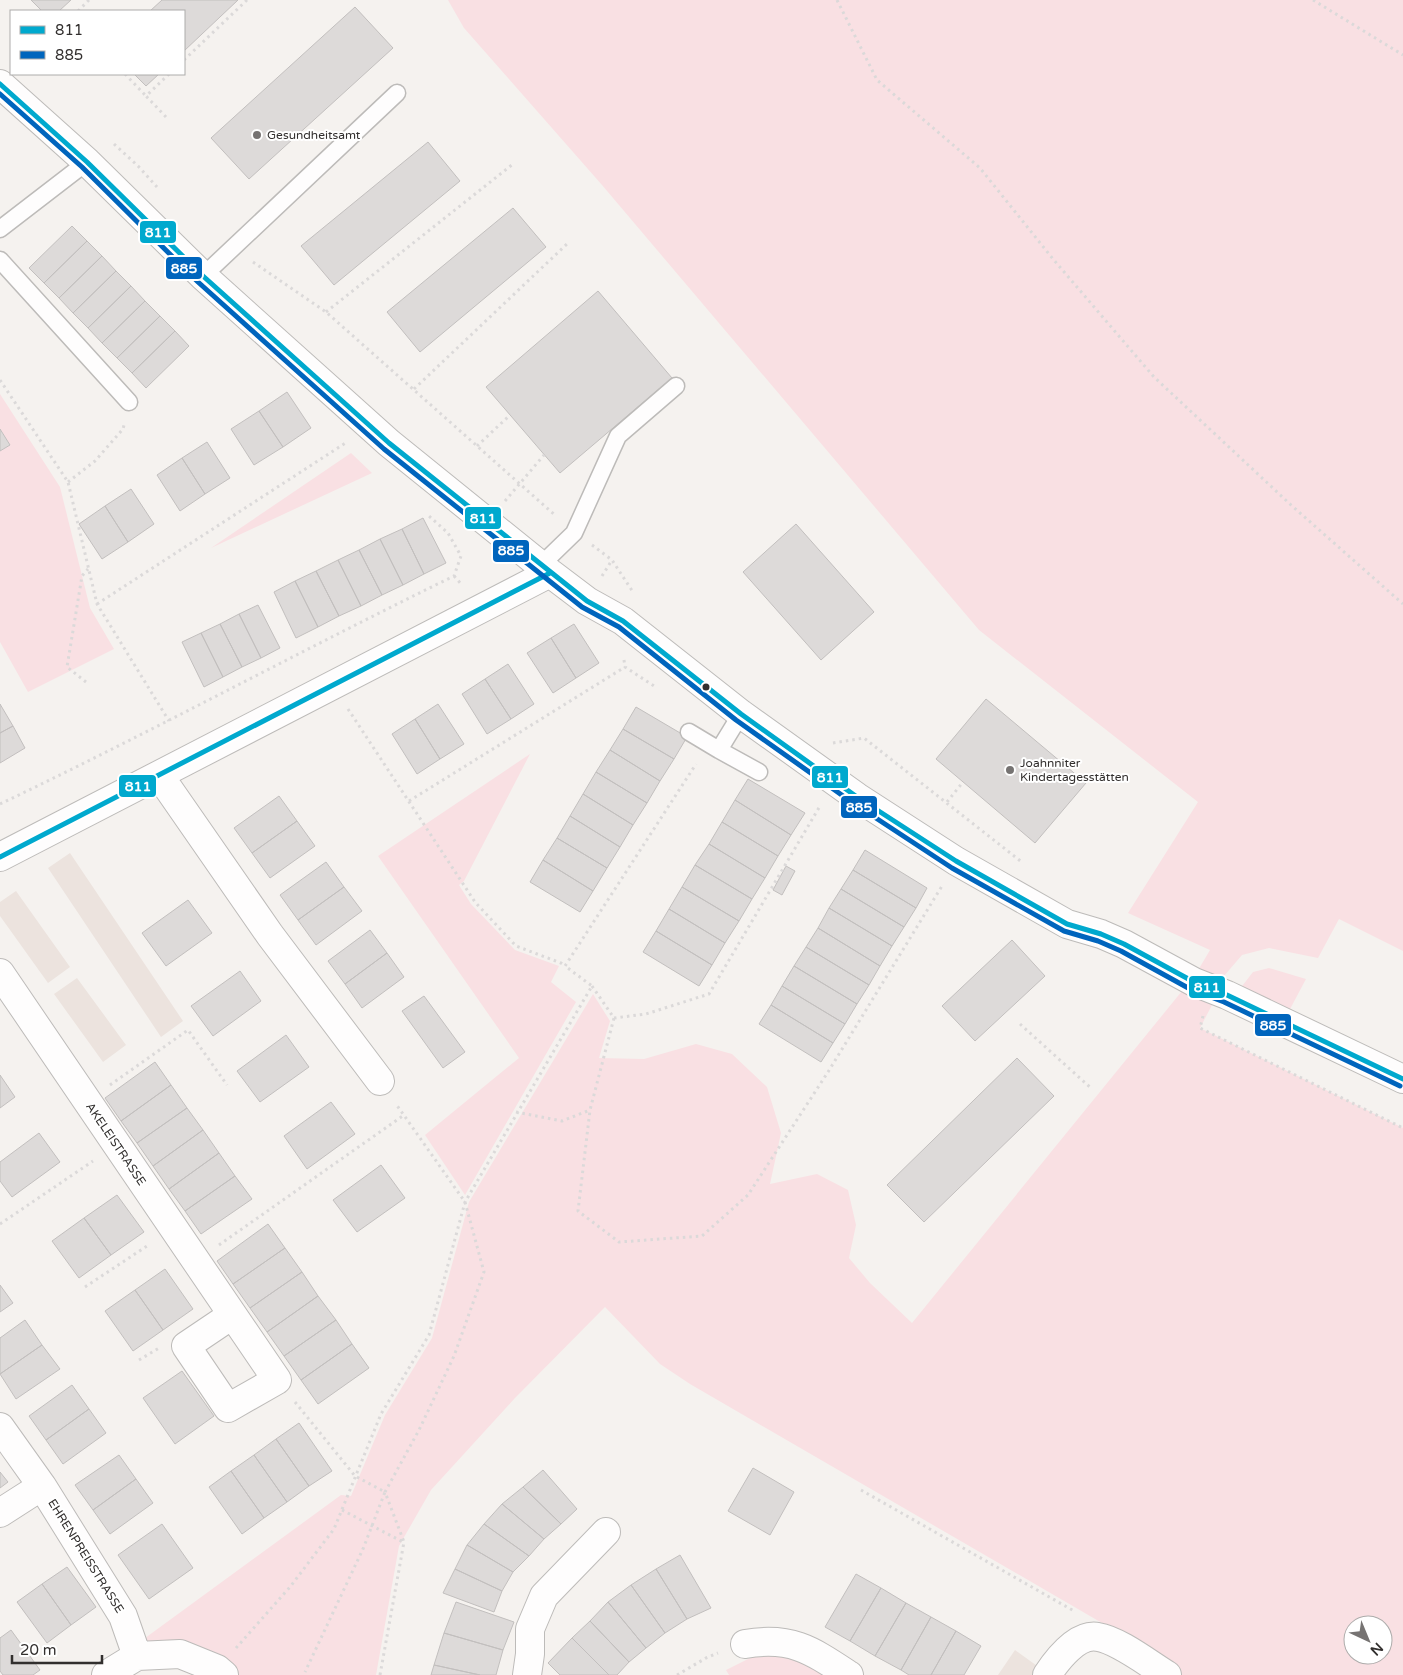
<svg xmlns="http://www.w3.org/2000/svg" width="1403" height="1675" viewBox="0 0 1403 1675" font-family="'Varela Round',sans-serif">
<style>
.built{fill:#ece3de}
.green{fill:#f9e0e3;fill-rule:evenodd}
.building{fill:#dddad9;stroke:#c2bfbe}
.lines{fill:none;stroke-linecap:round;stroke-linejoin:round}
.lane-casing{stroke:#bdbbb9;stroke-width:19}
.street-casing{stroke:#bdbbb9;stroke-width:30}
.path{stroke:#dbd9d9;stroke-width:3;stroke-dasharray:2.5 4;stroke-linecap:butt}
.lane{stroke:#fefdfd;stroke-width:16}
.street{stroke:#fefdfd;stroke-width:28}
.bus-1-casing{stroke:#fff;stroke-width:9}
.bus-2-casing{stroke:#fff;stroke-width:9}
.bus-1{stroke:#00a9ce;stroke-width:5}
.bus-2{stroke:#0065bd;stroke-width:5}
.poi-dot{fill:#767372;stroke:#fff;stroke-width:2}
.bus-dot{fill:#322f2e;stroke:#fff;stroke-width:2}
.labels{text-anchor:middle;stroke-width:4;stroke-linejoin:round;paint-order:stroke}
.poi-label{font-size:12px;fill:#322f2e;stroke:#fff;text-anchor:start}
.street-label{font-size:12px;fill:#322f2e;stroke:#fff}
.line-badge{stroke:#fff;stroke-width:2}
.badge-label{font-size:14px;text-anchor:middle;font-weight:bold;fill:#fff}
</style>
<rect width="100%" height="100%" fill="#f5f2ef"/>
<path class="built" d="M70,853L183,1021L161,1037L48,868Z
M16,891L70,967L48,983L0,916V902Z
M77,978L126,1045L103,1062L54,994Z
M1015,1650L1040,1668L1035,1675H998Z"/>
<path class="green" d="M448,0H1403V951L1339,919L1318,958L1269,948L1242,955L1218,983L1197,972L1210,950L1128,913L1198,802L979,630L602,185L464,28Z
M0,394L60,487L90,608L114,649L28,692L0,642V451L10,445L0,429Z
M351,453L372,473L211,548Z
M530,754L464,881L459,885L471,904L515,950L559,966L551,982L576,1002L465,1195L425,1135L519,1058L378,856Z
M1269,968L1306,979L1289,1011L1239,990L1253,972Z
M1182,991L1212,1005L1200,1028L1403,1128V1675H1174L1102,1634V1623L690,1384L660,1364L605,1307L515,1398L431,1490L399,1546L376,1675H231L147,1648L141,1641L341,1495L351,1496L385,1415L432,1338L469,1202L593,994L610,1021L599,1058L644,1059L696,1044L732,1054L767,1087L781,1133L770,1184L817,1174L848,1190L856,1225L849,1258L870,1283L912,1323ZM1353,1625H1383V1655H1353Z
M798,1654L831,1675H729L726,1670L752,1657Z"/>
<path class="building" d="M31,0H71L59,11H42Z
M162,0H238L184,51V11H150Z
M355,7L393,48L249,179L211,138Z
M134,74H159L146,86Z
M428,142L460,181L334,285L301,246Z
M513,208L546,247L420,352L387,312Z
M72,226L87,241L44,283L29,268Z
M87,241L102,256L59,298L44,283Z
M102,256L116,271L73,313L59,298Z
M116,271L131,286L88,328L73,313Z
M131,286L145,301L102,343L88,328Z
M598,291L672,378L560,473L486,387Z
M145,301L160,316L117,358L102,343Z
M160,316L175,331L132,373L117,358Z
M175,331L189,346L146,388L132,373Z
M287,392L311,428L283,447L259,411Z
M259,411L283,447L254,465L231,429Z
M0,429L10,445L0,451Z
M207,442L230,478L205,494L182,458Z
M182,458L205,494L180,511L157,475Z
M131,489L154,524L128,542L105,506Z
M105,506L128,542L102,559L79,524Z
M423,518L446,563L424,574L402,529Z
M796,524L874,612L821,660L743,572Z
M402,529L424,574L403,585L380,539Z
M380,539L403,585L382,595L359,550Z
M359,550L382,595L361,606L338,560Z
M338,560L361,606L339,616L316,571Z
M316,571L339,616L318,627L295,581Z
M295,581L318,627L296,638L274,592Z
M258,605L280,648L261,658L239,614Z
M239,614L261,658L242,667L220,624Z
M220,624L242,667L223,677L201,633Z
M574,624L599,663L576,678L551,638Z
M201,633L223,677L204,687L182,642Z
M551,638L576,678L553,693L527,653Z
M508,664L534,704L511,719L485,679Z
M485,679L511,719L487,734L462,694Z
M986,699L1086,783L1035,843L936,759Z
M0,704L13,726L0,733Z
M438,704L464,744L440,759L415,719Z
M636,707L687,737L674,759L623,729Z
M415,719L440,759L417,774L392,734Z
M13,726L25,748L0,763V733Z
M623,729L674,759L660,781L610,750Z
M610,750L660,781L647,803L596,772Z
M596,772L647,803L633,825L583,794Z
M748,779L805,813L791,835L735,800Z
M583,794L633,825L620,847L570,816Z
M279,796L297,821L252,853L234,828Z
M735,800L791,835L778,856L722,822Z
M570,816L620,847L607,868L557,838Z
M297,821L315,846L270,878L252,853Z
M722,822L778,856L765,878L709,844Z
M557,838L607,868L593,891L543,860Z
M709,844L765,878L752,899L695,865Z
M865,850L927,888L916,908L853,870Z
M543,860L593,891L580,912L530,882Z
M326,862L344,887L298,920L280,895Z
M695,865L752,899L739,921L682,887Z
M786,866L795,871L782,895L773,890Z
M853,870L916,908L904,927L841,889Z
M344,887L362,911L316,945L298,920Z
M682,887L739,921L725,943L669,909Z
M841,889L904,927L892,946L829,908Z
M188,900L212,933L166,966L142,933Z
M829,908L892,946L880,966L818,928Z
M669,909L725,943L712,965L656,931Z
M818,928L880,966L869,985L806,947Z
M370,930L387,953L345,984L328,961Z
M656,931L712,965L699,986L643,952Z
M1012,940L1045,976L975,1041L942,1006Z
M806,947L869,985L857,1004L794,966Z
M387,953L404,977L362,1008L345,984Z
M794,966L857,1004L845,1024L782,986Z
M240,971L261,1001L213,1036L191,1006Z
M782,986L845,1024L833,1043L771,1005Z
M424,996L465,1052L443,1068L402,1011Z
M771,1005L833,1043L821,1062L759,1024Z
M286,1035L309,1067L260,1102L237,1071Z
M1017,1058L1054,1096L924,1222L887,1185Z
M155,1062L171,1085L121,1121L105,1098Z
M0,1075L15,1097L0,1108Z
M171,1085L187,1108L137,1143L121,1121Z
M331,1102L355,1134L307,1169L284,1136Z
M187,1108L203,1130L153,1166L137,1143Z
M203,1130L219,1153L169,1189L153,1166Z
M39,1133L60,1162L12,1197L0,1181V1162Z
M219,1153L235,1176L185,1211L169,1189Z
M381,1165L405,1198L357,1232L333,1200Z
M235,1176L252,1199L201,1234L185,1211Z
M117,1195L144,1232L111,1255L84,1218Z
M84,1218L111,1255L79,1278L52,1241Z
M268,1224L285,1248L233,1284L217,1261Z
M285,1248L302,1272L250,1308L233,1284Z
M165,1269L193,1309L163,1330L135,1290Z
M302,1272L318,1296L267,1332L250,1308Z
M0,1285L13,1303L0,1312Z
M135,1290L163,1330L133,1351L105,1311Z
M318,1296L336,1320L284,1356L267,1332Z
M25,1320L42,1345L0,1374V1338Z
M336,1320L352,1344L301,1380L284,1356Z
M352,1344L369,1368L318,1404L301,1380Z
M42,1345L60,1369L16,1399L0,1374Z
M182,1371L214,1416L175,1444L143,1398Z
M72,1385L89,1409L46,1440L29,1416Z
M89,1409L106,1433L63,1464L46,1440Z
M299,1423L332,1471L309,1486L276,1439Z
M276,1439L309,1486L287,1502L254,1455Z
M119,1455L136,1479L93,1510L75,1485Z
M254,1455L287,1502L264,1518L231,1471Z
M753,1468L794,1492L770,1535L728,1511Z
M543,1470L577,1509L561,1524L523,1487Z
M231,1471L264,1518L242,1534L209,1487Z
M0,1472L8,1482L0,1488Z
M136,1479L153,1503L110,1534L93,1510Z
M523,1487L561,1524L544,1539L502,1504Z
M502,1504L544,1539L529,1556L484,1524Z
M162,1524L193,1568L149,1599L118,1555Z
M484,1524L529,1556L513,1572L467,1545Z
M467,1545L513,1572L502,1591L455,1569Z
M680,1555L711,1608L687,1619L656,1569Z
M67,1567L96,1607L71,1625L42,1584Z
M455,1569L502,1591L494,1612L443,1593Z
M656,1569L687,1619L665,1633L631,1585Z
M856,1574L881,1588L850,1641L825,1627Z
M42,1584L71,1625L47,1643L17,1602Z
M631,1585L665,1633L646,1648L608,1602Z
M881,1588L906,1603L875,1656L850,1641Z
M456,1602L514,1622L503,1650L444,1633Z
M608,1602L646,1648L629,1662L590,1621Z
M906,1603L931,1617L901,1670L875,1656Z
M931,1617L956,1631L931,1675H909L901,1670Z
M590,1621L629,1662L617,1675H609L572,1638Z
M11,1630L40,1670L33,1675H3L0,1671V1638Z
M956,1631L981,1646L964,1675H931Z
M444,1633L503,1650L496,1675H480L434,1665Z
M572,1638L609,1675H560L548,1663Z
M434,1665L480,1675H431Z"/>
<g class="lines">
<g class="lane-casing">
<path id="lane" d="M0,229L87,162
M0,260L129,402
M203,276L397,93
M541,565L574,533L618,436L676,386
M741,714L719,750L759,772
M689,732L719,750"/>
</g>
<g class="street-casing">
<path id="street" d="M0,84L87,162L203,276L389,443L550,573L587,601L623,621L741,714L857,797L956,861L1067,924L1101,934L1124,944L1194,982L1227,995L1403,1079
M159,775L270,935L380,1081
M0,857L550,573
M0,973L277,1380L228,1408L186,1346L232,1315
M0,1427L42,1486L123,1616L137,1656
M0,1513L42,1486
M745,1644C791,1636 811,1650 849,1675
M106,1675L137,1656L180,1654L217,1669L224,1675
M527,1675L530,1654V1629L544,1596L606,1532
M1047,1675C1057,1660 1077,1633 1098,1637C1118,1640 1149,1664 1167,1675"/>
</g>
<path class="path" d="M837,0L877,80L980,168L1053,259L1154,377L1291,505L1403,604
M1313,0L1403,55
M78,11L89,0
M184,60L247,0
M125,74L146,96
M166,117L146,96L169,74
M114,144L138,166L157,187
M253,262L326,312L556,516
M326,312L513,164
M0,380L68,482L97,604L169,721
M414,389L568,243
M477,446L510,415
M68,482L95,461L123,429L124,425
M505,501L544,455
M592,545L612,560L633,592
M454,576L462,585
M602,576L612,560
M97,604L347,442
M624,660L625,667L654,686
M86,682L67,667L82,576L88,569
M348,709L475,902L516,946L561,963L565,966
M833,743L864,738L1023,863
M409,801L625,667
M947,802L963,782
M0,804C153,731 302,650 454,576L461,556L448,533L429,516
M592,986L614,1018L590,1110L578,1211L619,1242L702,1236L748,1195L828,1072L942,886
M1203,1016L1200,1028L1403,1128
M614,1018L646,1014L709,994L820,806
M1020,1024L1092,1089
M110,1085L188,1030L227,1085
M516,1112L562,1121L590,1110
M0,1224L93,1161
M219,1245L404,1115
M85,1287L150,1244
M139,1360L159,1348
M295,1402L355,1476L385,1492L363,1549L305,1672
M861,1490L1074,1611
M342,1510L403,1542
M236,1648L290,1587L334,1529L381,1414L429,1335L465,1202L592,986L565,966L696,764
M380,1675L404,1542L385,1492L419,1430L454,1356L484,1272L465,1202L396,1104
M677,1675L706,1658L718,1653"/>
<use href="#lane" class="lane"/>
<use href="#street" class="street"/>
<g class="bus-1-casing">
<path id="bus-1" d="M0,84L87,162L203,276L389,443L587,601L623,621L741,714L857,797L956,861L1067,924L1101,934L1124,944L1194,982L1227,995L1403,1079
M0,857L550,573"/>
</g>
<g class="bus-2-casing">
<path id="bus-2" d="M0,94L82,167L198,282L384,449L582,607L619,627L736,720L853,803L952,868L1064,931L1098,941L1121,951L1190,989L1224,1002L1400,1086"/>
</g>
<use href="#bus-1" class="bus-1"/>
<use href="#bus-2" class="bus-2"/>
</g>
<g class="poi-dot">
<circle cx="257" cy="135" r="5"/>
<circle cx="1010" cy="770" r="5"/>
</g>
<circle class="bus-dot" cx="706" cy="687" r="4.5"/>
<g class="labels">
<g class="poi-label">
<text x="267" y="139">Gesundheitsamt</text>
<text x="1020" y="767">Joahnniter<tspan x="1020" dy="14">Kindertagesstätten</tspan></text>
</g>
<g class="street-label">
<text transform="translate(116 1144) rotate(56)" y="4">AKELEISTRASSE</text>
<text transform="translate(86 1556) rotate(58)" y="4">EHRENPREISSTRASSE</text>
</g>
</g>
<g class="line-badge">
<rect x="139" y="220" width="38" height="24" rx="5" fill="#00a9ce"/>
<rect x="165" y="256" width="38" height="24" rx="5" fill="#0065bd"/>
<rect x="464" y="506" width="38" height="24" rx="5" fill="#00a9ce"/>
<rect x="492" y="539" width="38" height="24" rx="5" fill="#0065bd"/>
<rect x="811" y="765" width="38" height="24" rx="5" fill="#00a9ce"/>
<rect x="118" y="774" width="39" height="24" rx="5" fill="#00a9ce"/>
<rect x="840" y="795" width="38" height="24" rx="5" fill="#0065bd"/>
<rect x="1188" y="975" width="38" height="24" rx="5" fill="#00a9ce"/>
<rect x="1254" y="1013" width="38" height="24" rx="5" fill="#0065bd"/>
</g>
<g class="badge-label">
<text x="158" y="237">811</text>
<text x="184" y="273">885</text>
<text x="483" y="523">811</text>
<text x="511" y="555">885</text>
<text x="830" y="782">811</text>
<text x="138" y="791">811</text>
<text x="859" y="812">885</text>
<text x="1207" y="992">811</text>
<text x="1273" y="1030">885</text>
</g>
<rect x="10" y="10" width="175" height="65" fill="#ffffff" stroke="#adacab"/>
<rect x="20" y="26" width="25" height="8" fill="#00a9ce" stroke="#adacab"/>
<text x="55" y="35" font-size="15" fill="#322f2e">811</text>
<rect x="20" y="51" width="25" height="8" fill="#0065bd" stroke="#adacab"/>
<text x="55" y="60" font-size="15" fill="#322f2e">885</text>
<g transform="translate(1368 1640) rotate(136)"><circle r="24" fill="#ffffff" stroke="#adacab"/>
<path d="M0-4L9 19L0 12L-9 19Z" fill="#767372"/>
<text y="-8" font-size="14" font-weight="bold" text-anchor="middle" fill="#322f2e">N</text>
</g>
<path d="M12 1655v8h90v-8" fill="none" stroke="#322f2e" stroke-width="2.5"/>
<text x="20" y="1655" font-size="15" fill="#322f2e" stroke="#ffffff" stroke-width="4" paint-order="stroke">20 m</text>
</svg>
